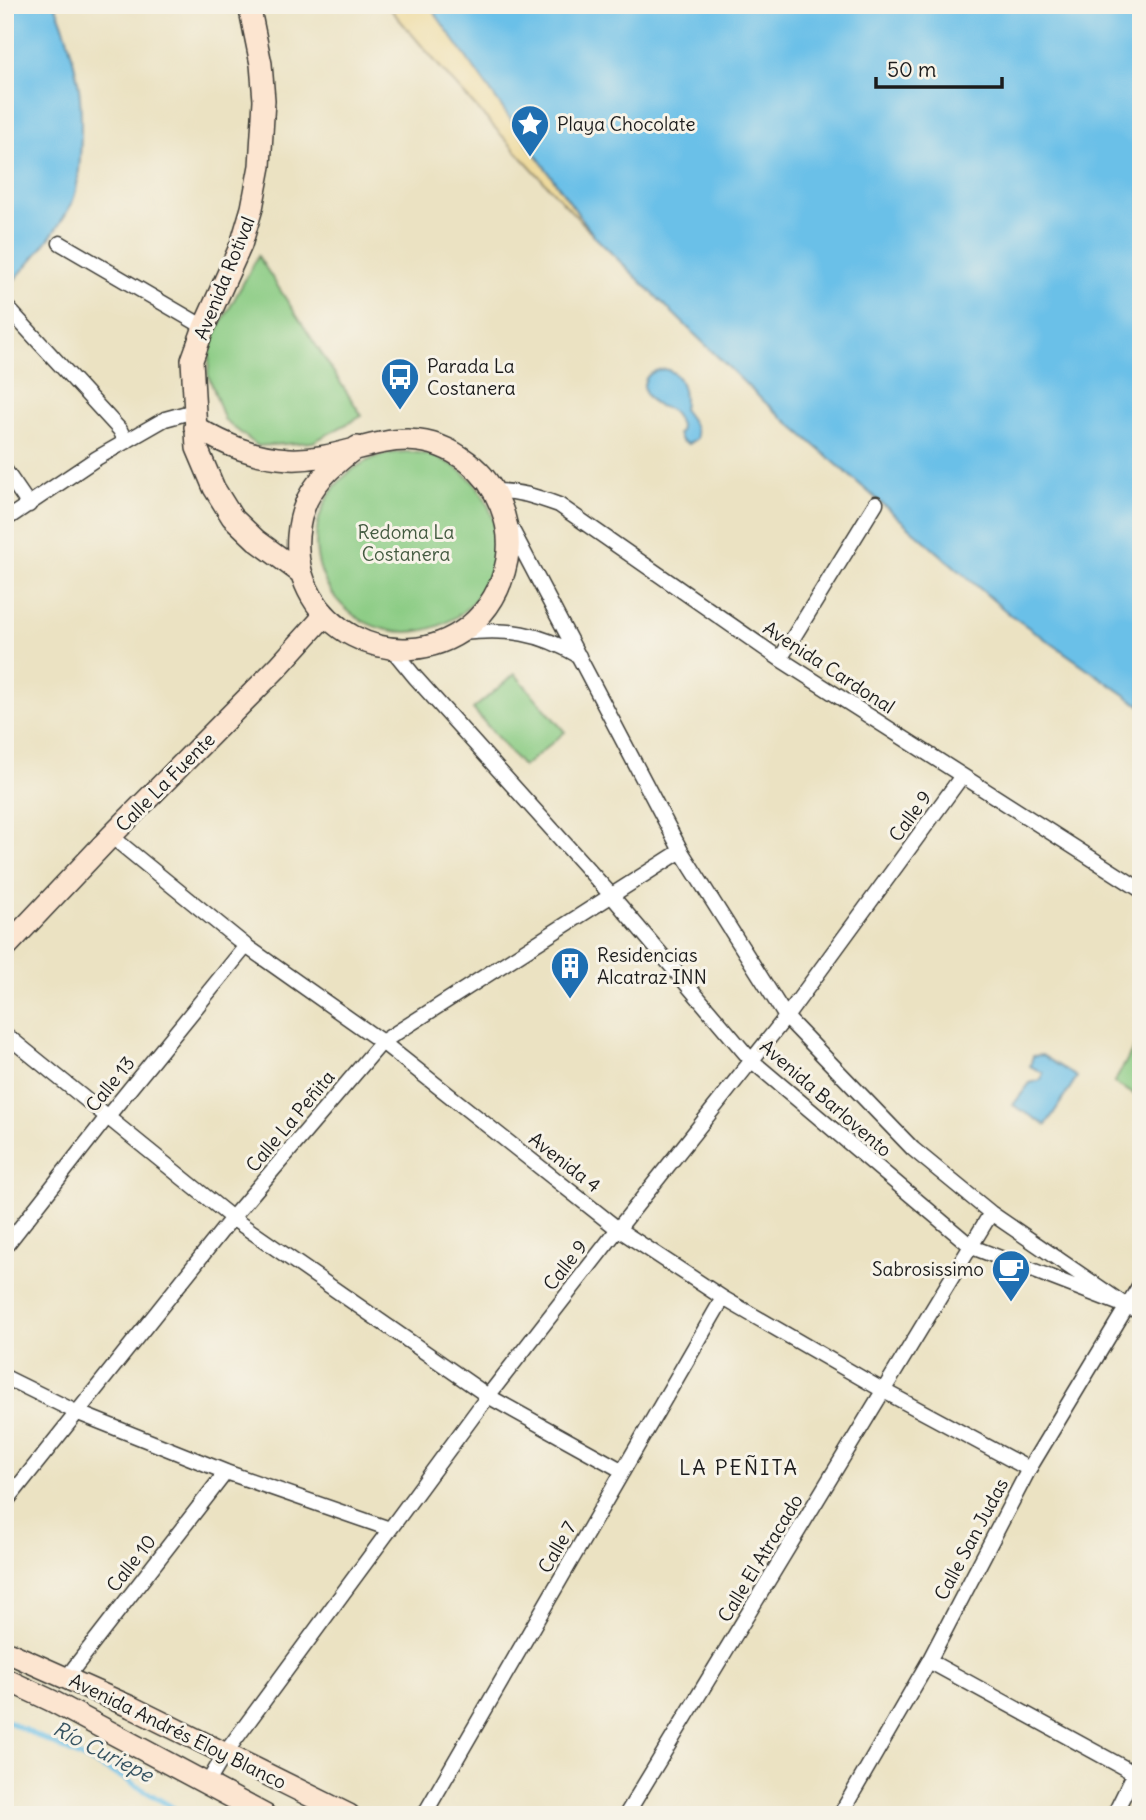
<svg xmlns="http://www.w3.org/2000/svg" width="1146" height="1820" viewBox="0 0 1146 1820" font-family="Delius,sans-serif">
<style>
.green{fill:#8bcc84;stroke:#547450;stroke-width:2}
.sand{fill:#eeda9e;stroke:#857b5d;stroke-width:2}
.water{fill:#6bc0e8;stroke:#446e82;stroke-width:2}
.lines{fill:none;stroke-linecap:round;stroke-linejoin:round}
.stream{stroke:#6bc0e8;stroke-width:5}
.minor-casing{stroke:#3b3a35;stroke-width:17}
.secondary-casing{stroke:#3b3a35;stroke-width:24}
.minor{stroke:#fff;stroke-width:14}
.secondary{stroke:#fce5d0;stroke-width:21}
.labels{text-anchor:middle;stroke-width:6;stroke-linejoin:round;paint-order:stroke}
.poi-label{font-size:19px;fill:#1c1c1c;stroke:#f7f3e8;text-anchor:start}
.street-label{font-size:19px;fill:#1c1c1c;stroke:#f7f3e8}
.park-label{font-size:19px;fill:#435a40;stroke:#f7f3e8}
.neighbourhood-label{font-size:21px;letter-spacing:2px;fill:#1c1c1c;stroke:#f7f3e8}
.water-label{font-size:21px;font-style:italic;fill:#385563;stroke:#f7f3e8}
</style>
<rect width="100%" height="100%" fill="#f7f3e8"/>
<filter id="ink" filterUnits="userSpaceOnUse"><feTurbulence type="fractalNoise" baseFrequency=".0143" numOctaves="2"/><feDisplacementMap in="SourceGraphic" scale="14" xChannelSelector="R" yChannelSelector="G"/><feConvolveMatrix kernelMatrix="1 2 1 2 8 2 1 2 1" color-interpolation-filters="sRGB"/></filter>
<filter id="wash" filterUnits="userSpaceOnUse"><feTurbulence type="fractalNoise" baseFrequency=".00686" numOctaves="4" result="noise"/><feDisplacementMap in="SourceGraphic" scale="28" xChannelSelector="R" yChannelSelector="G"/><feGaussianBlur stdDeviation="1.57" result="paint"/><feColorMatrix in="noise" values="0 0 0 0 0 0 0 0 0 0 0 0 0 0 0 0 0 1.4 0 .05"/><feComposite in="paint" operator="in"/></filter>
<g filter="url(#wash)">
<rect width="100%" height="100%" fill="#ebe2c2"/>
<path class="green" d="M258,256L362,416L313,442L258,446L225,421L208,374L211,342Z
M316 542a90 90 0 1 1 180 0a90 90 0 1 1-180 0Z
M515,674L565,732L523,767L473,709Z
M1141,1035V1098L1114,1083Z"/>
<path class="sand" d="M387,5H429L594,236L451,80Z"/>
<path class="water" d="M5,5H55C65,27 72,53 77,77C83,103 83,182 71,205C54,236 29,264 5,290Z
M429,5H1141V706L1008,613L759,397L594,236Z
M664,369C682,372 686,393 683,409C690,418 697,427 697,438L688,444L681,441L678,434L681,429C680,423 675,413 670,410C665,407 660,408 655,404C637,390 642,372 664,369Z
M1042,1055L1077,1077L1046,1125L1013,1105L1030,1083L1041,1080L1043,1073L1030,1066L1033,1056Z"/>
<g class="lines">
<path class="stream" d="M5,1720L127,1780L185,1815"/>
</g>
</g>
<g filter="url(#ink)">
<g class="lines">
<g class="minor-casing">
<path id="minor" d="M60,243L204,327
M5,305L120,430L126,442
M5,470L29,505
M493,491C517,490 537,497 559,505L780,659L1141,890
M5,520L97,458L165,419L194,411
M510,526L681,851L786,1017L913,1149L991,1213L1128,1307
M461,633C507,628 539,632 579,656
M392,649L415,677L611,895L751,1060L972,1247L1141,1312
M780,659L876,503
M111,836L246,946L382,1042L618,1229L723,1298L884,1391L1029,1469
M5,1034L232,1218L488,1396L623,1471
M5,1247L107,1117L246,946
M5,1377L76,1412L226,1472L390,1529
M5,1503L232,1218L382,1042L681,851
M929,1661L1141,1777
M67,1677L226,1472
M207,1784L226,1752L488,1396L618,1229L786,1017L962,776
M424,1815L723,1298
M626,1815L991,1213
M840,1815L929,1661L1029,1469L1141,1283
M1114,1815L1141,1760"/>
</g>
<g class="secondary-casing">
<path id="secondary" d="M249,5L261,64L264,100L260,166L252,208L241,245L204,327L192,360L197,448L214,488L232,517L256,540L301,573
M195,427C226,445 253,457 289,459C354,462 405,413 468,462C497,484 513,524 507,560C502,587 489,610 468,627C396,682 291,627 298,536C299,524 302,511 307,500C318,478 337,462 357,447
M5,948L111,836L278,667L325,615
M5,1651L131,1707L349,1815
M5,1679L52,1701L265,1815"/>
</g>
<use href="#minor" class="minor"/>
<use href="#secondary" class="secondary"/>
</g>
</g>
<defs>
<g id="sight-pin" transform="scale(2.0125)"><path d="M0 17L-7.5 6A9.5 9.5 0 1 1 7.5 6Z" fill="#1f6fb2" stroke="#f7f3e8"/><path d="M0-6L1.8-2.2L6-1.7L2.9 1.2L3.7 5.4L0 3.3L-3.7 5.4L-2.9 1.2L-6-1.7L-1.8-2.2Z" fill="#fff"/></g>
<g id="bus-pin" transform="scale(2.0125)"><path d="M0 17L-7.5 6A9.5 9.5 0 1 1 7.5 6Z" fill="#1f6fb2" stroke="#f7f3e8"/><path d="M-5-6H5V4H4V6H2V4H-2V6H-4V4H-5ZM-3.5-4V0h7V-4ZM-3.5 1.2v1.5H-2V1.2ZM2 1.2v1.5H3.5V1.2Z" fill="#fff"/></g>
<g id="building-pin" transform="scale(2.0125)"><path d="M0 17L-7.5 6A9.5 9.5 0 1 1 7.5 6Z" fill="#1f6fb2" stroke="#f7f3e8"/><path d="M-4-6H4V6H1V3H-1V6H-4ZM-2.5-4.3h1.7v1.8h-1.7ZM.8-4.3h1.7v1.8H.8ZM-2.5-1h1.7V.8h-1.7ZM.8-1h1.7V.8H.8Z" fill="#fff"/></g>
<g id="cafe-pin" transform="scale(2.0125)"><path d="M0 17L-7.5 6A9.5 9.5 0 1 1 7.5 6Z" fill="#1f6fb2" stroke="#f7f3e8"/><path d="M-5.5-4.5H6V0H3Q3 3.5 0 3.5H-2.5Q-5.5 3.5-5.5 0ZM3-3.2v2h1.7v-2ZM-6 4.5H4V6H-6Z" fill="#fff"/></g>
</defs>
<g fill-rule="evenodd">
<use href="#sight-pin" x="530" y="124"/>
<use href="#bus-pin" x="400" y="377"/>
<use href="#building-pin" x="570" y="966"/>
<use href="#cafe-pin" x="1011" y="1269"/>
</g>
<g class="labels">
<g class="poi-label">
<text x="557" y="131">Playa Chocolate</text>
<text x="427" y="373">Parada La<tspan x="427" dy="22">Costanera</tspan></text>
<text x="597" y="962">Residencias<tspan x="597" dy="22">Alcatraz INN</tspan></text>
<text x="984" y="1276" text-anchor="end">Sabrosissimo</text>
</g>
<g class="street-label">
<text transform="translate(224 278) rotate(-68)" y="7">Avenida Rotival</text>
<text transform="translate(829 667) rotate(33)" y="7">Avenida Cardonal</text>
<text transform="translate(165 782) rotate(-45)" y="7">Calle La Fuente</text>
<text transform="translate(910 816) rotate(-54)" y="7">Calle 9</text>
<text transform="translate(110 1084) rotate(-51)" y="7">Calle 13</text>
<text transform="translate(826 1098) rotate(41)" y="7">Avenida Barlovento</text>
<text transform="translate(290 1121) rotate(-50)" y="7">Calle La Peñita</text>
<text transform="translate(565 1162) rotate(38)" y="7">Avenida 4</text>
<text transform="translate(565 1265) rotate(-52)" y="7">Calle 9</text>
<text transform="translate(971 1539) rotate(-62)" y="7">Calle San Judas</text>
<text transform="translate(557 1547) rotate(-60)" y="7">Calle 7</text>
<text transform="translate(760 1558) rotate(-59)" y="7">Calle El Atracado</text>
<text transform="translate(131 1563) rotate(-52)" y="7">Calle 10</text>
<text transform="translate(178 1731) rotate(26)" y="7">Avenida Andrés Eloy Blanco</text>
</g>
<g class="park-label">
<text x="406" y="539">Redoma La<tspan x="406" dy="22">Costanera</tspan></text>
</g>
<g class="neighbourhood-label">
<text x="739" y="1475">LA PEÑITA</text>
</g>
<g class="water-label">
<text transform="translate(103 1752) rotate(27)" y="7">Río Curiepe</text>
</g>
</g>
<rect width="1146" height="1820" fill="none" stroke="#f7f3e8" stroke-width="28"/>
<path d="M876 77v10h126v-10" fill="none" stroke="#1c1c1c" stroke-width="3.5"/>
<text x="887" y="77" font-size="21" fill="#1c1c1c" stroke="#f7f3e8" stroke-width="5" paint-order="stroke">50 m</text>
</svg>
